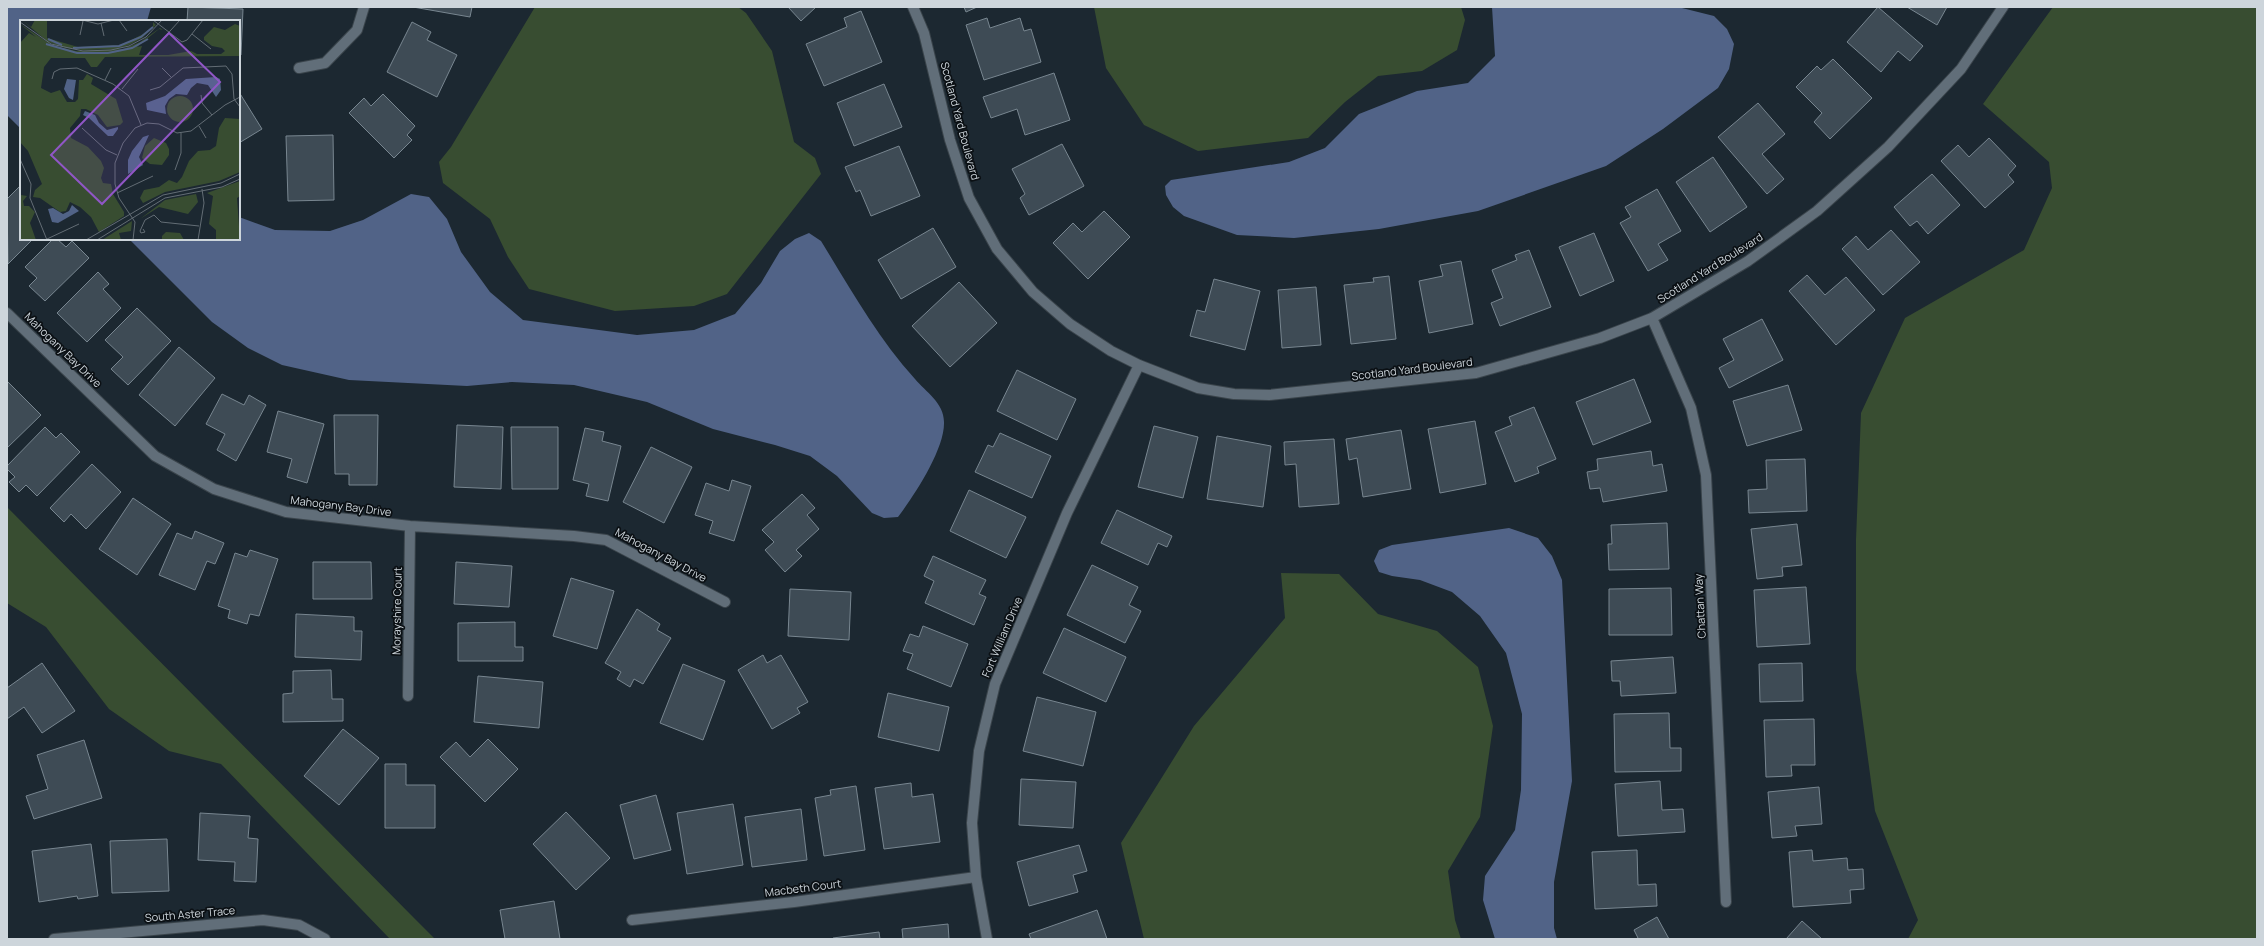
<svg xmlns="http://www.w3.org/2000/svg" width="2264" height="946" viewBox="0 0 2264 946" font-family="Manrope,sans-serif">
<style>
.green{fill:#384d31}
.water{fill:#516387}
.building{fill:#3e4b55;stroke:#788690}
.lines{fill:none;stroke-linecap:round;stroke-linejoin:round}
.street-casing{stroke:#3a444b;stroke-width:12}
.street{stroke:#616e79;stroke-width:10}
.labels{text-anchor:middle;stroke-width:3.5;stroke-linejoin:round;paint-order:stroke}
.street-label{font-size:11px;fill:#cdd5db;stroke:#0b1014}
.inset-river{fill:none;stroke:#516387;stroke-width:2}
.inset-road{fill:none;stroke:#636d75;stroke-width:1}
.view{fill:#9056c6;fill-opacity:0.15;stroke:#9056c6;stroke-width:2}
.inset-edge{fill:none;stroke:#cdd5db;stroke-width:2}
</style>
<rect width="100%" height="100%" fill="#1c2831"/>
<path class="green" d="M535,7H738L746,13L772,51L794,142L815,158L821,174L727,294L694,306L615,311L529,289L508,257L490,219L443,183L439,162L451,147Z
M1094,7H1461L1465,20L1457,50L1422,71L1378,76L1345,102L1308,138L1198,151L1144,125L1106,68Z
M2053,7H2257V939H1908L1918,920L1875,811L1856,670V540L1861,413L1905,318L2024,250L2052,188L2049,162L1983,104Z
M7,507L416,920L435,939H390L221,764L169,751L109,709L46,627L7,603Z
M1281,573L1339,574L1378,614L1437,631L1478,667L1493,726L1480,817L1448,871L1455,920L1461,939H1144L1121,843L1194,726L1285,618Z"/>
<path class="water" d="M7,7H151L147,21H21V129L7,115Z
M1492,7H1678L1714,16L1727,29L1734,44L1729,69L1718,88L1663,129L1606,166L1478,211L1379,229L1294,238L1237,235L1184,216L1173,207L1166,195L1165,186L1171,180L1289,162L1325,148L1359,114L1417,91L1468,83L1495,56Z
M411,194L429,197L447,219L461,252L490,292L523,320L637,335L694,330L735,314L761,283L780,251L795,239L809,233L821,241C850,288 877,337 915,379C926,392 944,403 944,422C945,449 914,496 898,517L884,518L872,513L837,476L810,456L775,445L713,429L647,402L574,385L512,382L467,386L349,380L282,365L248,348L212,322L129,239H239V217L275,230L330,231L363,220Z
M1509,528L1538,538L1552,556L1562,580L1572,781L1554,882V928L1557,939H1495L1483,900L1485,876L1515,830L1521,790L1522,714L1506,653L1480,616L1452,592L1420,580L1392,576L1379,572L1374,561L1379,550L1392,545Z"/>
<path class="building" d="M188,7L243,9L241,55H239V21H187Z
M413,7H472L470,17Z
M788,7H816L801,21Z
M964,7H977L966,12Z
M1878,7L1923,46L1910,61L1898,51L1881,72L1847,42Z
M1907,7H1947L1937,25Z
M861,11L882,62L824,86L806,44L847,27L844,18Z
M987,18L990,28L1020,18L1024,31L1031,29L1041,62L984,80L966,25Z
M412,22L431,32L427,40L457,55L437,97L387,72Z
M1833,59L1872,98L1830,139L1814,122L1822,113L1796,87L1817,66L1821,70Z
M1054,73L1070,120L1025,135L1017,109L991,118L983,97Z
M884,84L902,127L854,146L837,103Z
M239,92L262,129L239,143Z
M383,94L415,126L407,135L412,140L394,158L349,113L364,98L371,106Z
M1758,103L1785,134L1762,154L1784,179L1767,194L1718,137Z
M333,135L334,200L288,201L286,136Z
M1989,138L2016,166L2008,175L2014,182L1985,208L1941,161L1958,145L1969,157Z
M1062,144L1084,186L1029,215L1020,198L1025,194L1012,169Z
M899,146L920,196L871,216L860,190L856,192L845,167Z
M1713,157L1747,207L1710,232L1676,182Z
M1932,174L1960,205L1928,234L1917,221L1910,226L1894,207Z
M21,185V239H33L8,264L7,199Z
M1657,189L1681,231L1658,244L1668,260L1648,271L1620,223L1631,217L1625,207Z
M1104,211L1130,237L1088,279L1053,243L1073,223L1082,232Z
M933,228L956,267L901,299L878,260Z
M1891,230L1920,262L1883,295L1842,249L1856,236L1868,250Z
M1594,233L1614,281L1580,296L1559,247Z
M53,239H57L66,247L72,241L89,258L45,301L29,286L37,278L25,267Z
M1529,250L1551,307L1500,326L1491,303L1503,298L1492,270L1517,260L1515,255Z
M1461,261L1473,324L1429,333L1419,281L1443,276L1440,265Z
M98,272L109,284L103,289L121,308L87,342L57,313Z
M1807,275L1825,295L1846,277L1875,310L1836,345L1789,291Z
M1389,276L1396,339L1351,344L1344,285L1374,282L1373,278Z
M1214,279L1260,291L1245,350L1190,336L1197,310L1205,312Z
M959,282L997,323L950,367L912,326Z
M1316,287L1321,345L1282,348L1278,290Z
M137,308L171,341L128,385L111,369L123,357L105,340Z
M1762,319L1783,360L1729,388L1719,368L1734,360L1723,339Z
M179,347L215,378L175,426L139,395Z
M1017,370L1076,399L1057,440L997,411Z
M1634,379L1651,422L1593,445L1576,402Z
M8,382L41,415L7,448V383Z
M1788,385L1802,430L1747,446L1733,401Z
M222,394L244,405L249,395L266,405L236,461L217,450L225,434L206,424Z
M1534,407L1556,459L1537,467L1539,473L1515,482L1495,432L1512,425L1509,417Z
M278,411L324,424L307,483L287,477L292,459L267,452Z
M334,415H378L377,485H349V474H335Z
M1475,421L1486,484L1440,493L1428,429Z
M457,425L503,427L501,489L454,487Z
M1154,426L1198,437L1183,498L1138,487Z
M45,427L56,438L61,433L80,452L37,496L26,485L19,492L9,482L15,477L7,469V466Z
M511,427H558V489H512Z
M585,428L604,432L602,441L621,446L608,501L586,496L589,484L573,480Z
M1401,430L1411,489L1363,497L1357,458L1349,460L1346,439Z
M1000,433L1051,456L1032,498L975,472L988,445L993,447Z
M1217,436L1271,446L1263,507L1207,499Z
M1334,439L1339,504L1299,507L1296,464L1285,465L1284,442Z
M651,447L692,467L664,523L623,502Z
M1651,451L1653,466L1662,464L1667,491L1603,502L1600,488L1590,489L1587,472L1598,470L1597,459Z
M1805,459L1807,511L1749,513L1748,490L1767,489L1766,460Z
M92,464L121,492L86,529L71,514L64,522L50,508Z
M732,480L751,486L734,541L709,533L713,521L695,515L706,483L729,491Z
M969,490L1026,517L1006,558L950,531Z
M802,494L815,508L807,515L819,529L796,550L802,556L785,572L765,550L774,542L762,530Z
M133,498L171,524L137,575L99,549Z
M1117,510L1172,536L1167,547L1158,543L1148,565L1101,543Z
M1667,523L1669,569L1609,570L1608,544H1612L1611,525Z
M1797,524L1802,565L1782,567L1783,576L1757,579L1751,529Z
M195,531L224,543L215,564L207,561L195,590L159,575L177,533L192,539Z
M250,550L278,559L259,616L250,614L247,624L228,618L230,610L218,606L235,553L247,557Z
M933,556L986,580L979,594L986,597L974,625L925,603L934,581L924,576Z
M313,562H371L372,599H313Z
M456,562L512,566L509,607L454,604Z
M1092,565L1138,587L1129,605L1141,611L1125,643L1067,615Z
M571,578L614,591L597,649L553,636Z
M1806,587L1810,644L1757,647L1754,590Z
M1671,588L1672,635H1609V589Z
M790,589L851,592L849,640L788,636Z
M637,609L660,624L657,630L671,638L643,684L634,679L630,687L617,679L621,672L605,663Z
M296,614L354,617V631H362L361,660L295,657Z
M515,622V647H523V661H458V623Z
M923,626L968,644L951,687L907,669L913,654L903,651L910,634L919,637Z
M1064,628L1126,657L1106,702L1043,673Z
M763,655L767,663L781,655L808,702L797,708L800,713L772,729L738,670Z
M1673,657L1676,693L1621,696L1620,681H1612L1611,661Z
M42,663L75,711L42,733L24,707L7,719V688Z
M1802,663L1803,701L1760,702L1759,664Z
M683,664L725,681L703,740L660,723Z
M331,670L332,699H343V721L283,722V694L293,693V671Z
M478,676L543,682L539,728L474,722Z
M888,693L949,707L939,751L878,737Z
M1037,697L1096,712L1083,766L1023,751Z
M1669,713L1670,748H1681V771L1615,772L1614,714Z
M1814,719L1815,765H1791L1792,776L1766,777L1764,720Z
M343,729L379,758L339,805L304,776Z
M488,739L518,769L485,802L440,757L456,742L470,757Z
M84,740L102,798L34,819L26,796L48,789L37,755Z
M385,764H406V785H435V828H385Z
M1021,779L1076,782L1073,828L1019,825Z
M1660,781L1662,810L1683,809L1685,832L1618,836L1615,784Z
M911,783L912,797L933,794L940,842L884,849L875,788Z
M856,786L865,850L824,856L815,798L831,795L830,790Z
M1819,787L1822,824L1795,826L1797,836L1772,838L1768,792Z
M656,795L671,850L634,859L620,805Z
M733,804L743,865L687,874L677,813Z
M801,809L807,860L752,867L745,817Z
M566,812L610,858L576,890L533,844Z
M200,813L250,816L248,838L258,839L256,882L234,881L235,862L198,860Z
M167,839L169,891L112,893L110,841Z
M91,844L98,896L78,899L77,896L39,902L32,851Z
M1079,845L1087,871L1073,875L1078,892L1029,906L1017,862Z
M1637,850L1638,885L1656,884L1657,906L1595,909L1592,852Z
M1812,850L1813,861L1847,858L1848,870L1863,869L1864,889L1850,890L1851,903L1793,907L1789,852Z
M554,901L560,939H505L500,910Z
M1097,910L1107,939H1031L1029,934Z
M1657,917L1669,939H1636L1638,938L1634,930Z
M1802,921L1822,939H1786Z
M948,924L949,939H903L902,929Z
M879,932L880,939H834L833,938Z"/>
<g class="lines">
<g class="street-casing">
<path id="street" d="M913,7L924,33L950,140L969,198L997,249L1033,292L1070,324L1111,351L1139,365L1198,388L1234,394L1269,395L1476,373L1600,338L1652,318L1748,261L1817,211L1888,147L1961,69L2003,7
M299,68L325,63L357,30L364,7
M7,313L155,456L214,489L286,512L410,526L574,536L606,540L725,602
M1652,318L1691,408L1706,475L1726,902
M408,696L410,526
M632,920L794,902L976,877
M54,939L263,920L299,925L325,939
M987,939L976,877L972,823L979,751L995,684L1067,513L1139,365"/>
</g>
<use href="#street" class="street"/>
</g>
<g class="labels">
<g class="street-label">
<text transform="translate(960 121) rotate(75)" y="4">Scotland Yard Boulevard</text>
<text transform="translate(1710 268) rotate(-32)" y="4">Scotland Yard Boulevard</text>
<text transform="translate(63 350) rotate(44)" y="4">Mahogany Bay Drive</text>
<text transform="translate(1412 369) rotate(-7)" y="4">Scotland Yard Boulevard</text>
<text transform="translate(341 506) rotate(7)" y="4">Mahogany Bay Drive</text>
<text transform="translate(661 555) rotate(28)" y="4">Mahogany Bay Drive</text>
<text transform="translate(1700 606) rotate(-93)" y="4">Chattan Way</text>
<text transform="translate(397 611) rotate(-89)" y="4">Morayshire Court</text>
<text transform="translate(1002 637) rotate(-67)" y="4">Fort William Drive</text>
<text transform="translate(803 888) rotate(-7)" y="4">Macbeth Court</text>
<text transform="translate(190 914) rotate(-5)" y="4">South Aster Trace</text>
</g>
</g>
<g transform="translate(20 20)">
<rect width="220" height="220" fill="#1c2831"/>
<path d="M2,0L11,7L15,0H27V18L58,27L102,25L123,14L133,6V2L136,5L122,18L109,25L95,29L63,30L46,28L28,22ZM0,4L32,25L56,31L103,29L120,22L140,8L143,10L139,9L117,27L122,26L119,35H148L171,31L177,34H201L205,31L202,28L192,26L184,20V17L194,7L205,10L215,4L220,6V36L85,37L77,47H71L65,38H31L24,47L21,68L31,73L40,70L47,82H55L58,79L59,60H63L67,54L73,58L71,64L96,79L103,102L100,105L87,107L78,95L66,89H61L60,96L50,108L51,118L68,127L81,141L84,148L81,158L83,163L91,164L93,174L104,192V196L79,212L71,197L60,187L50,182L46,191L40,192L20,178L13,177L15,170L22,164L8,131L0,122V23L9,13L16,17ZM147 89a13 13 0 1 1 26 0a13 13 0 1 1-26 0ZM205,98L220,99V152L199,161L145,172L123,183L120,178L124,170L139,167L149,160L157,163L162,157L169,141L178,131L190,130L196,126L199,108ZM134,118L146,123L149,129V135L142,145L130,144L122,138L125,126ZM220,161V176L217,178L220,220H196V210L189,204L193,176L187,173ZM0,168L1,175L7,176L3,181L4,186H9L15,192L10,203L16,220H0ZM176,174L178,182L168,194L139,187L120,199L145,180ZM112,201L111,211L99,213L101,220H82ZM146,212L160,213L164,220H142V216Z" fill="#384d31"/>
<path d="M196,57L200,59L201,70L196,77L188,65L177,63L171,68L167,75L156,74L149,79L145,86L146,94L127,90L126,83L145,76L166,59ZM47,59L56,60L53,80L49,78L44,69ZM65,91L75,95L79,103L87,110L98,107V109L93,116H88L69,98L63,95ZM129,115L119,137L123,145L108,154V140L112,131L123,117ZM52,185L59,191L38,203L32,202L28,189L33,188L43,194L49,191Z" fill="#516387"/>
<path class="inset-river" d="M28,19L42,25M26,24L57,33H88L112,28L128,19M53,28L99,26L121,17L133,7"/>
<path class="inset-road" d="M62,0L78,4L94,0M99,0L107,11M133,0L162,22L167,20L183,0M0,2L31,24L63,31L91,30L109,26L126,17L142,0M81,3L84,16M172,14L191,29M60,15L63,1M132,31L160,0M142,48L151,57M32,59L34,52L40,49L57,48L93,64L109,76L121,105M85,60L91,48M102,69L118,49M130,70L140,67L163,48L206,46L212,54L214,79L220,87M181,75L182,83L192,95M179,106L186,118M62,108L86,130L97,135M0,139L11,164L10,178L27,220M155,150L161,133V113M97,173L133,156M123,209L125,212L121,213L120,211L125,200L134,195L141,202L179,206M27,219L59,204M66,220L143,175L201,163L220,154M77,220L145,178L202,167L220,159M113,220L115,202L99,178L95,164V143L103,123L115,108L127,103L139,104L157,113L171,111L205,85L220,77M178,220L184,183L182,169"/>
<path class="view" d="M149,13L200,62L82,184L31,135Z"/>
<rect width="220" height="220" class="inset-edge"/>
</g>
<rect width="2264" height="946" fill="none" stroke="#cdd5db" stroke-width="16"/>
</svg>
